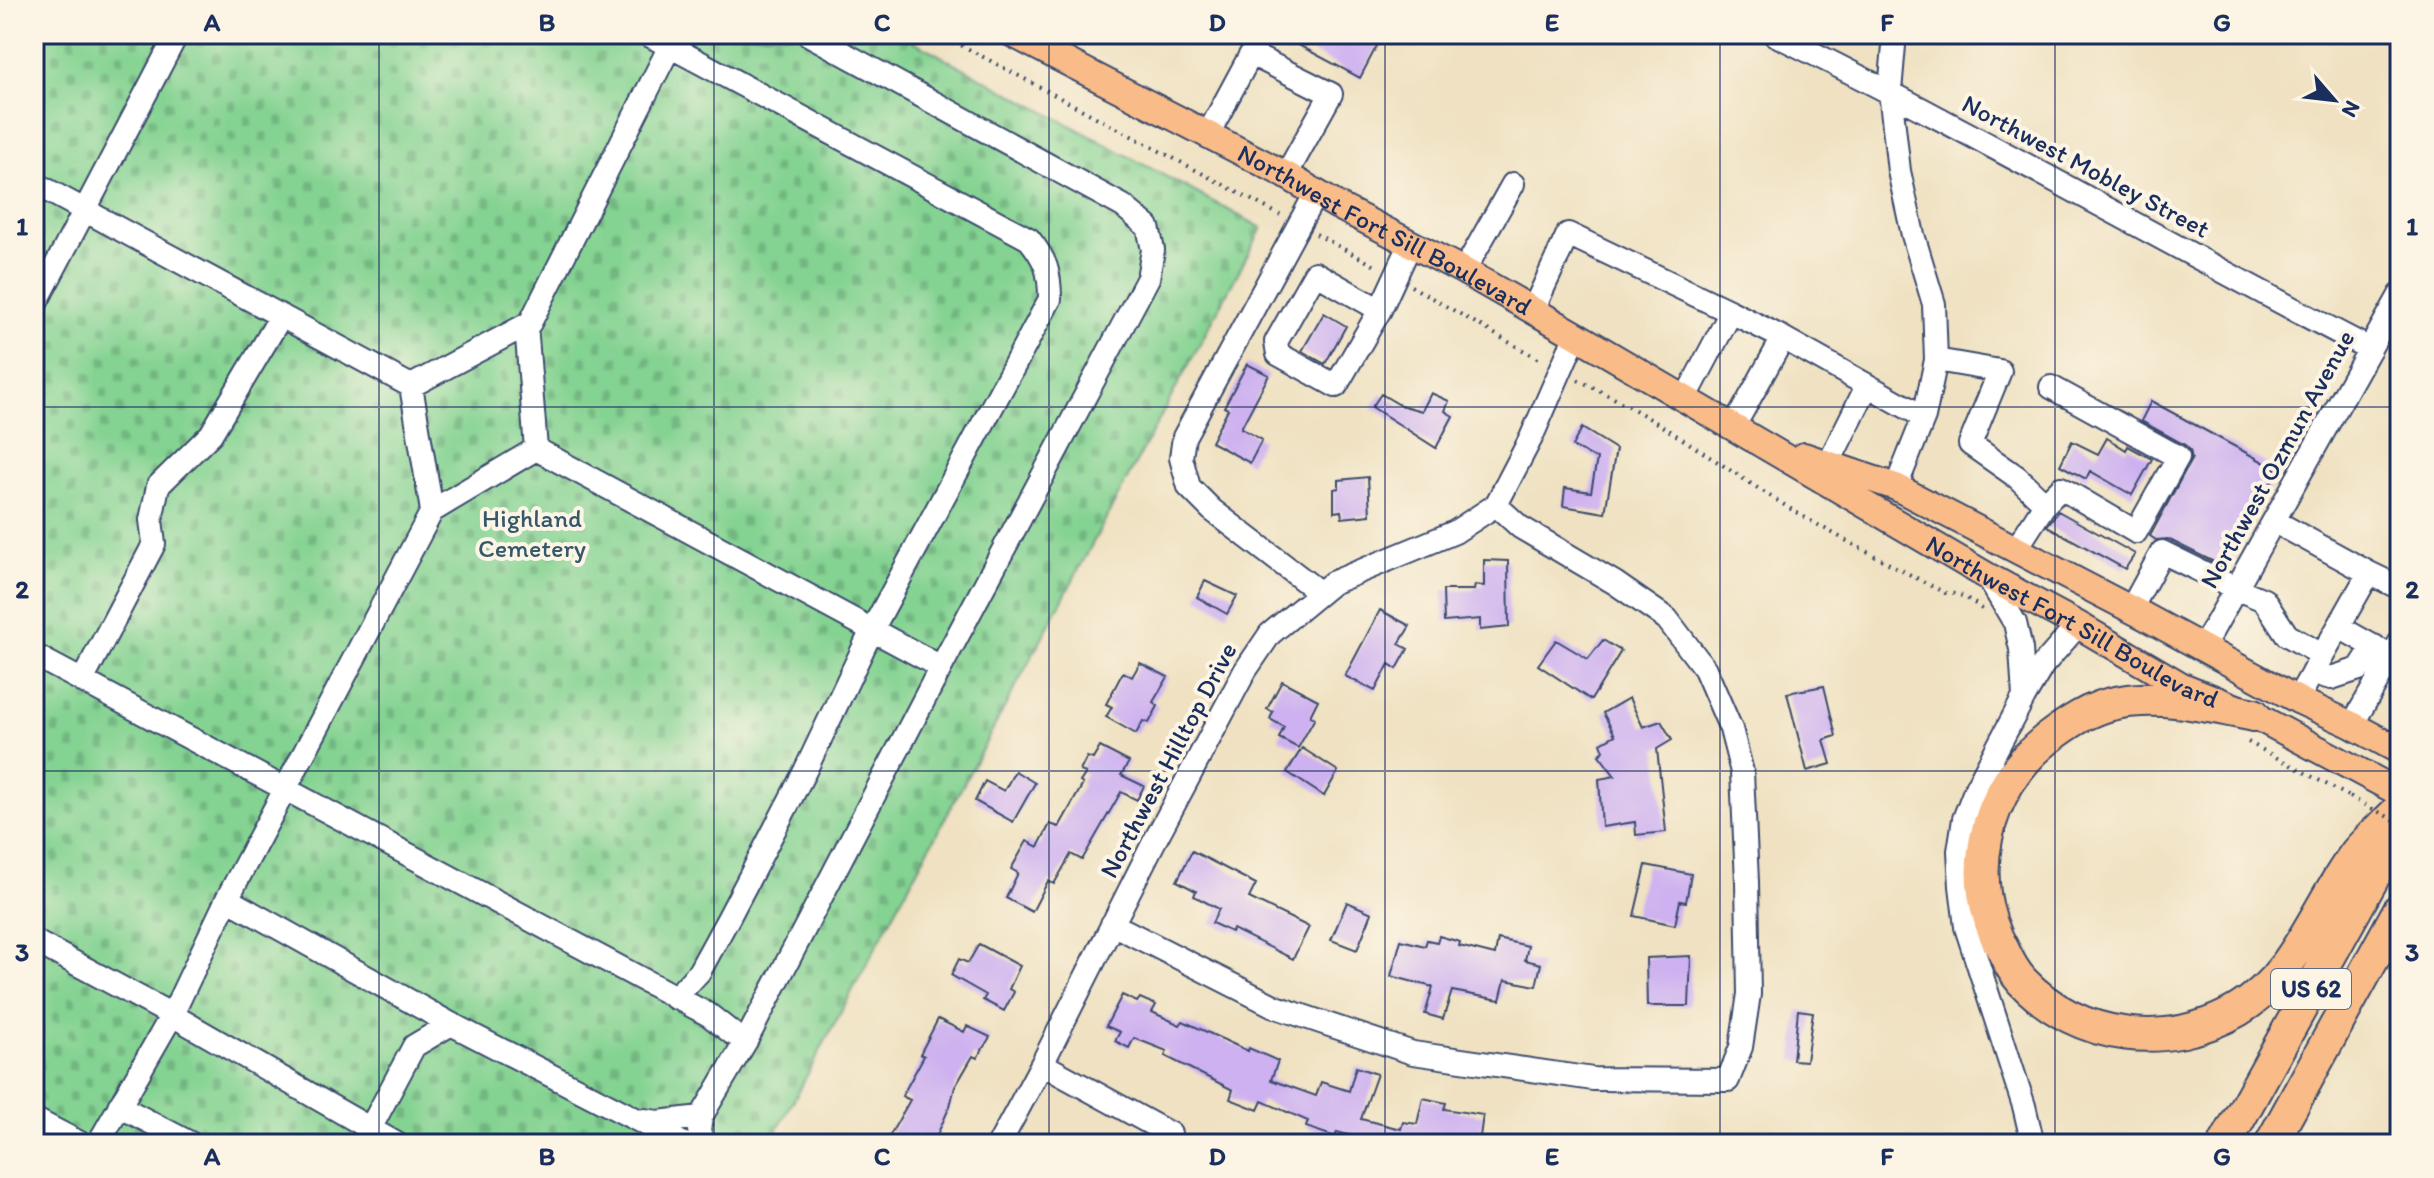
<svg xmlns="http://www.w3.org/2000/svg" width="2434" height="1178" viewBox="0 0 2434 1178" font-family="Itim,sans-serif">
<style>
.cemetery{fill:url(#cemetery-stones);stroke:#508178;stroke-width:2}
.building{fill:#cdb1f0}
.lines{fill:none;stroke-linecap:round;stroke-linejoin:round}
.minor-casing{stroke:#3b4a6d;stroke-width:26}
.major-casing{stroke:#3b4a6d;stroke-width:30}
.highway-casing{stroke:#3b4a6d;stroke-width:36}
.path{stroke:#3b4a6d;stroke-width:4;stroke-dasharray:2 6;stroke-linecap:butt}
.minor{stroke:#fff;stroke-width:22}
.major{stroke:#f9bc89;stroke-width:26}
.highway{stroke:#f9bc89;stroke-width:32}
.path-bridge{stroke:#3b4a6d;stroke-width:4;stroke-dasharray:2 6;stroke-linecap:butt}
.grid{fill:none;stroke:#1b2f5e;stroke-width:2;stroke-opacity:0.55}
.labels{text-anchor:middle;stroke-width:8;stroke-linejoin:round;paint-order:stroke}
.shield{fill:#fcf5e5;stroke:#5e6a86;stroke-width:2}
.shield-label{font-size:24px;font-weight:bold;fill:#1b2f5e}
.street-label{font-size:26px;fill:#1b2f5e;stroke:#fcf5e5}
.park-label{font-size:26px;fill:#35586b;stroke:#fcf5e5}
.neatline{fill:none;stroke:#1b2f5e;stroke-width:3}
.grid-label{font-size:26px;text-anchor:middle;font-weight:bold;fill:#1b2f5e}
</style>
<defs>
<pattern id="cemetery-stones" width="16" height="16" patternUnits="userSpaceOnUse" patternTransform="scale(2)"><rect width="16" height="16" fill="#84d392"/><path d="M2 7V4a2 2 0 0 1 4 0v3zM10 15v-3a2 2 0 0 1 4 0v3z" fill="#71b580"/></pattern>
</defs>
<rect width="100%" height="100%" fill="#fcf5e5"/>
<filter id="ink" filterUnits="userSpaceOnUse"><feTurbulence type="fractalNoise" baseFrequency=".0125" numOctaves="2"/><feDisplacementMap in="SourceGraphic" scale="16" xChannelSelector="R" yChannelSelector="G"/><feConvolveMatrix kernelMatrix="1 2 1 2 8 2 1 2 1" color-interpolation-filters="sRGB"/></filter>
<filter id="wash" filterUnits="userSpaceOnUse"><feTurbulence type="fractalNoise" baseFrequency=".006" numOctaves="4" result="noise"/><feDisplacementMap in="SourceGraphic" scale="32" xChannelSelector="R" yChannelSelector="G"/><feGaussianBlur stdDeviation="1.8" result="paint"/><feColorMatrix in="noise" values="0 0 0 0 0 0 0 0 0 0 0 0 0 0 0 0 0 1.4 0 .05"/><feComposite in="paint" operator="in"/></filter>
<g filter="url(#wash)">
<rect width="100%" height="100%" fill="#efe1c1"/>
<path class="cemetery" d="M34,34H900L1262,228L770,1144H34Z"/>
<g id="blocks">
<path class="building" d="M1278,34H1383L1360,78Z
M1324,313L1346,326L1325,364L1302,351Z
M1247,364L1269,375L1241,428L1262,440L1250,463L1211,442L1228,409L1224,407Z
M1431,393L1449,401L1445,411L1453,416L1436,448L1372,407L1381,394L1400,405L1422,411Z
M2151,401L2278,470L2226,568L2168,539L2156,540L2150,536L2192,458L2190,450L2185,445L2141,421Z
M1582,428L1616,449L1605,513L1563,506L1565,488L1591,492L1597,459L1572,446Z
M2107,438L2126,450L2128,446L2152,459L2132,495L2090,471L2086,479L2060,465L2072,441L2098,454Z
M1368,477L1370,515L1342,518L1341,511L1334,512V489L1339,488V480Z
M2058,511L2135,554L2125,569L2047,526Z
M1484,560L1508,561L1509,627L1480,630V619L1444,622L1443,590H1474L1475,585L1484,586Z
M1205,581L1237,596L1227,614L1197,597Z
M1380,610L1410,626L1399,644L1408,649L1397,669L1389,664L1375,691L1345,676Z
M1556,640L1588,659L1603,640L1621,651L1591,700L1538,665Z
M1140,663L1168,677L1153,702L1158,706L1149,723L1143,721L1136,734L1106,717L1112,707L1106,704L1123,672L1132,677Z
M1282,681L1318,700L1310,716L1315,718L1298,748L1279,738L1284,727L1270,719L1273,712L1267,709Z
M1824,686L1836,736L1824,740L1831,764L1807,771L1787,693Z
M1629,698L1643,727L1661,721L1672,740L1657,749L1666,832L1636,835L1635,822L1602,827L1599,779L1615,776L1599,755L1604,751L1601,743L1615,735L1603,713Z
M1100,747L1129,762L1121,775L1144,786L1137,800L1121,792L1082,860L1071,854L1054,884L1048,881L1032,912L1006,898L1018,873L1011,869L1027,841L1038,847L1050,824L1059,827L1083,784L1080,782L1086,773L1080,771L1087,757L1093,759Z
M1302,748L1338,771L1324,796L1287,772Z
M1015,771L1035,783L1013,822L975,801L985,781L1004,791Z
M1192,851L1256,884L1249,898L1309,927L1293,959L1233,929L1231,932L1212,923L1219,909L1194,896L1196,891L1177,881Z
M1646,865L1691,874L1686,902L1680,901L1675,925L1634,916Z
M1347,902L1372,913L1357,950L1331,940Z
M1439,936L1460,942L1459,946L1495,955L1498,939L1528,946L1525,960L1541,964L1536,986L1505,980L1500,1000L1452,991L1443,1019L1425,1014L1433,987L1391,976L1401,940L1425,946L1427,940L1437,942Z
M979,944L1020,966L1009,989L1014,992L1004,1011L983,1000L986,995L951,975L959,959L968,963Z
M1691,956L1689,1006H1647L1646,958Z
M1122,995L1137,1002L1140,998L1156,1005L1152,1012L1180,1025L1183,1021L1248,1051L1249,1048L1278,1061L1271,1080L1316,1096L1321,1082L1349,1091L1356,1067L1377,1074L1361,1119L1401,1129L1403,1122L1417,1124L1423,1098L1446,1103L1444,1109L1483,1115L1479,1144H1381L1337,1132L1335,1137L1306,1127L1308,1121L1262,1101L1258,1110L1230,1099L1233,1090L1165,1056L1167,1051L1134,1038L1129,1048L1115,1041L1120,1032L1106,1026Z
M1798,1010L1813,1012L1806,1061L1793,1060Z
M938,1019L964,1032L967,1026L990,1037L977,1058L973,1056L955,1087L950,1106L933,1144H885L910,1100L902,1096L924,1056L920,1054Z"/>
</g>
</g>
<g filter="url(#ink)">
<use href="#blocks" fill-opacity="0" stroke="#3b4a6d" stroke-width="2"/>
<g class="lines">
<g class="minor-casing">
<path id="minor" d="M647,34L1029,239C1046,260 1050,272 1050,299L872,630L805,771L729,917L699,972L675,998
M1774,34C1976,133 2170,246 2370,349
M1895,34L1890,91L1899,171L1913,235L1934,304L1936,360L1924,417L1896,487
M1207,136L1251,54L1331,94L1286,175
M34,183L411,386L432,511L227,899L172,1015L98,1144
M1316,193L1184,437L1181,458L1189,487L1212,510L1319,592
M1464,271L1513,184
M34,307L177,34
M1380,310L1336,386L1278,354L1276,342L1315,273L1380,310L1410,245
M1533,310L1568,234L1731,312L1685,399
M1731,312L1783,338
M1936,360L2000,371L1970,444L2017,477L2045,504L2016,549
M411,386L526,325
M1733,428L1783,338L1924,417
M536,449L941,667
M1828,464L1867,386
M2045,504L2061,488L2136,532L2178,457L2051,387
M432,511L536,449L526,325L530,323L670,46L677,37
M2274,521L2369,573
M1987,576L2015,623L2021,649L2024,697L1976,788L1964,819L1959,851L1961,886L1966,927L2024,1106L2033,1144
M2131,609L2162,552L2237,589L2264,600L2287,635L2322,655
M2339,627L2387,654
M2202,649L2400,295
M34,655L709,1015L732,1033L746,1041L701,1117L699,1130L703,1144
M2312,673L2331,678L2359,669L2374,646
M82,681L154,544L151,520L158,486L211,434L281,316
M2024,697L2043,665L2078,625
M2297,700L2369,573L2400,588
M2352,725L2400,642
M227,899L451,1024L684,1144
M1112,924L1276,1007L1413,1053L1593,1079L1728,1080L1741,1047L1749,994L1747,882L1742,772L1731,729L1705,669L1667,619L1615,583L1520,527L1496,505
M34,941L172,1015L397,1144
M746,1041L941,667L1148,278L1153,250L1148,227L1123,206L808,34
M1042,1064L1170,1134L1164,1144
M119,1106L192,1144
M34,1119L82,1144
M644,1120L658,1122L701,1117
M362,1144L414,1046L451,1024
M999,1144L1042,1064L1153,844L1245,671L1270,634L1332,583L1455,532L1496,505L1531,438L1576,335"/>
</g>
<g class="major-casing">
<g id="major">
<path id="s1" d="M1013,34L1286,175L1338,206L1464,271L1576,335L1987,576L2078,625L2182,686L2254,715L2400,793"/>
<path d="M1804,456L1896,487L2142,615L2300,701L2352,725L2400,751"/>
</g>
</g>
<g class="highway-casing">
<path id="highway" d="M2254,715C2209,706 2162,694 2116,703C2090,708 2068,723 2047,739C1984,789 1963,879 2003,950C2008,961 2014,972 2022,981C2079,1041 2168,1051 2238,1010C2297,975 2317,904 2357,852C2370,837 2386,823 2400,809
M2225,1144L2400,829
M2271,1144L2400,909"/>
</g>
<path class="path" d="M940,34L1280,215
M1316,234L1379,268
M1411,286L1542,361
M1578,380C1655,416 1722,467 1794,511C1843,540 1894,566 1945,593C1961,593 1971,600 1983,610
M2248,742L2350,797"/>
<use href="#minor" class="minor"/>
<use href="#major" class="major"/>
<use href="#highway" class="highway"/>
<path class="path-bridge" d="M2350,797L2400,823"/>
</g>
</g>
<path class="grid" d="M379,34V1144M714,34V1144M1049,34V1144M1385,34V1144M1720,34V1144M2055,34V1144M34,407H2400M34,771H2400"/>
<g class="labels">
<rect class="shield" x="2271" y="969" width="80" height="40" rx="6"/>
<g class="shield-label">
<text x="2311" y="997">US 62</text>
</g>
<g class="street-label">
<text transform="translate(2086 166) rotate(28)" y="9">Northwest Mobley Street</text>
<text dy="9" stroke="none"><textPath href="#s1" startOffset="420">Northwest Fort Sill Boulevard</textPath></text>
<text transform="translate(2277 459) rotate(-61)" y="9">Northwest Ozmun Avenue</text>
<text dy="9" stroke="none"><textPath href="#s1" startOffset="1212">Northwest Fort Sill Boulevard</textPath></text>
<text transform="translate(1168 760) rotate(-62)" y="9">Northwest Hilltop Drive</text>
</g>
<g class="park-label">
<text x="532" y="527">Highland<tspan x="532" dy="30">Cemetery</tspan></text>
</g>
</g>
<rect width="2434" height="1178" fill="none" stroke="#fcf5e5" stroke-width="88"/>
<g transform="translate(2334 100) rotate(118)" stroke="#fcf5e5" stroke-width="6" paint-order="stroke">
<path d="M0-6L14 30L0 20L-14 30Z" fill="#1b2f5e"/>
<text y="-12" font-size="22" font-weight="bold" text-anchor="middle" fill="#1b2f5e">N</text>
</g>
<rect x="44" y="44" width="2346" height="1090" class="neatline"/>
<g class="grid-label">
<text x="212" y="31">A</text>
<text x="547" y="31">B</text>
<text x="882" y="31">C</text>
<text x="1217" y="31">D</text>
<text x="1552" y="31">E</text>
<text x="1887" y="31">F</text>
<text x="2222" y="31">G</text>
<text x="22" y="235">1</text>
<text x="2412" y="235">1</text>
<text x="22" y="598">2</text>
<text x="2412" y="598">2</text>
<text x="22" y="961">3</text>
<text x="2412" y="961">3</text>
<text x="212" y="1165">A</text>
<text x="547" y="1165">B</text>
<text x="882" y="1165">C</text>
<text x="1217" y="1165">D</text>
<text x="1552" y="1165">E</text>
<text x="1887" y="1165">F</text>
<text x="2222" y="1165">G</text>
</g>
</svg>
